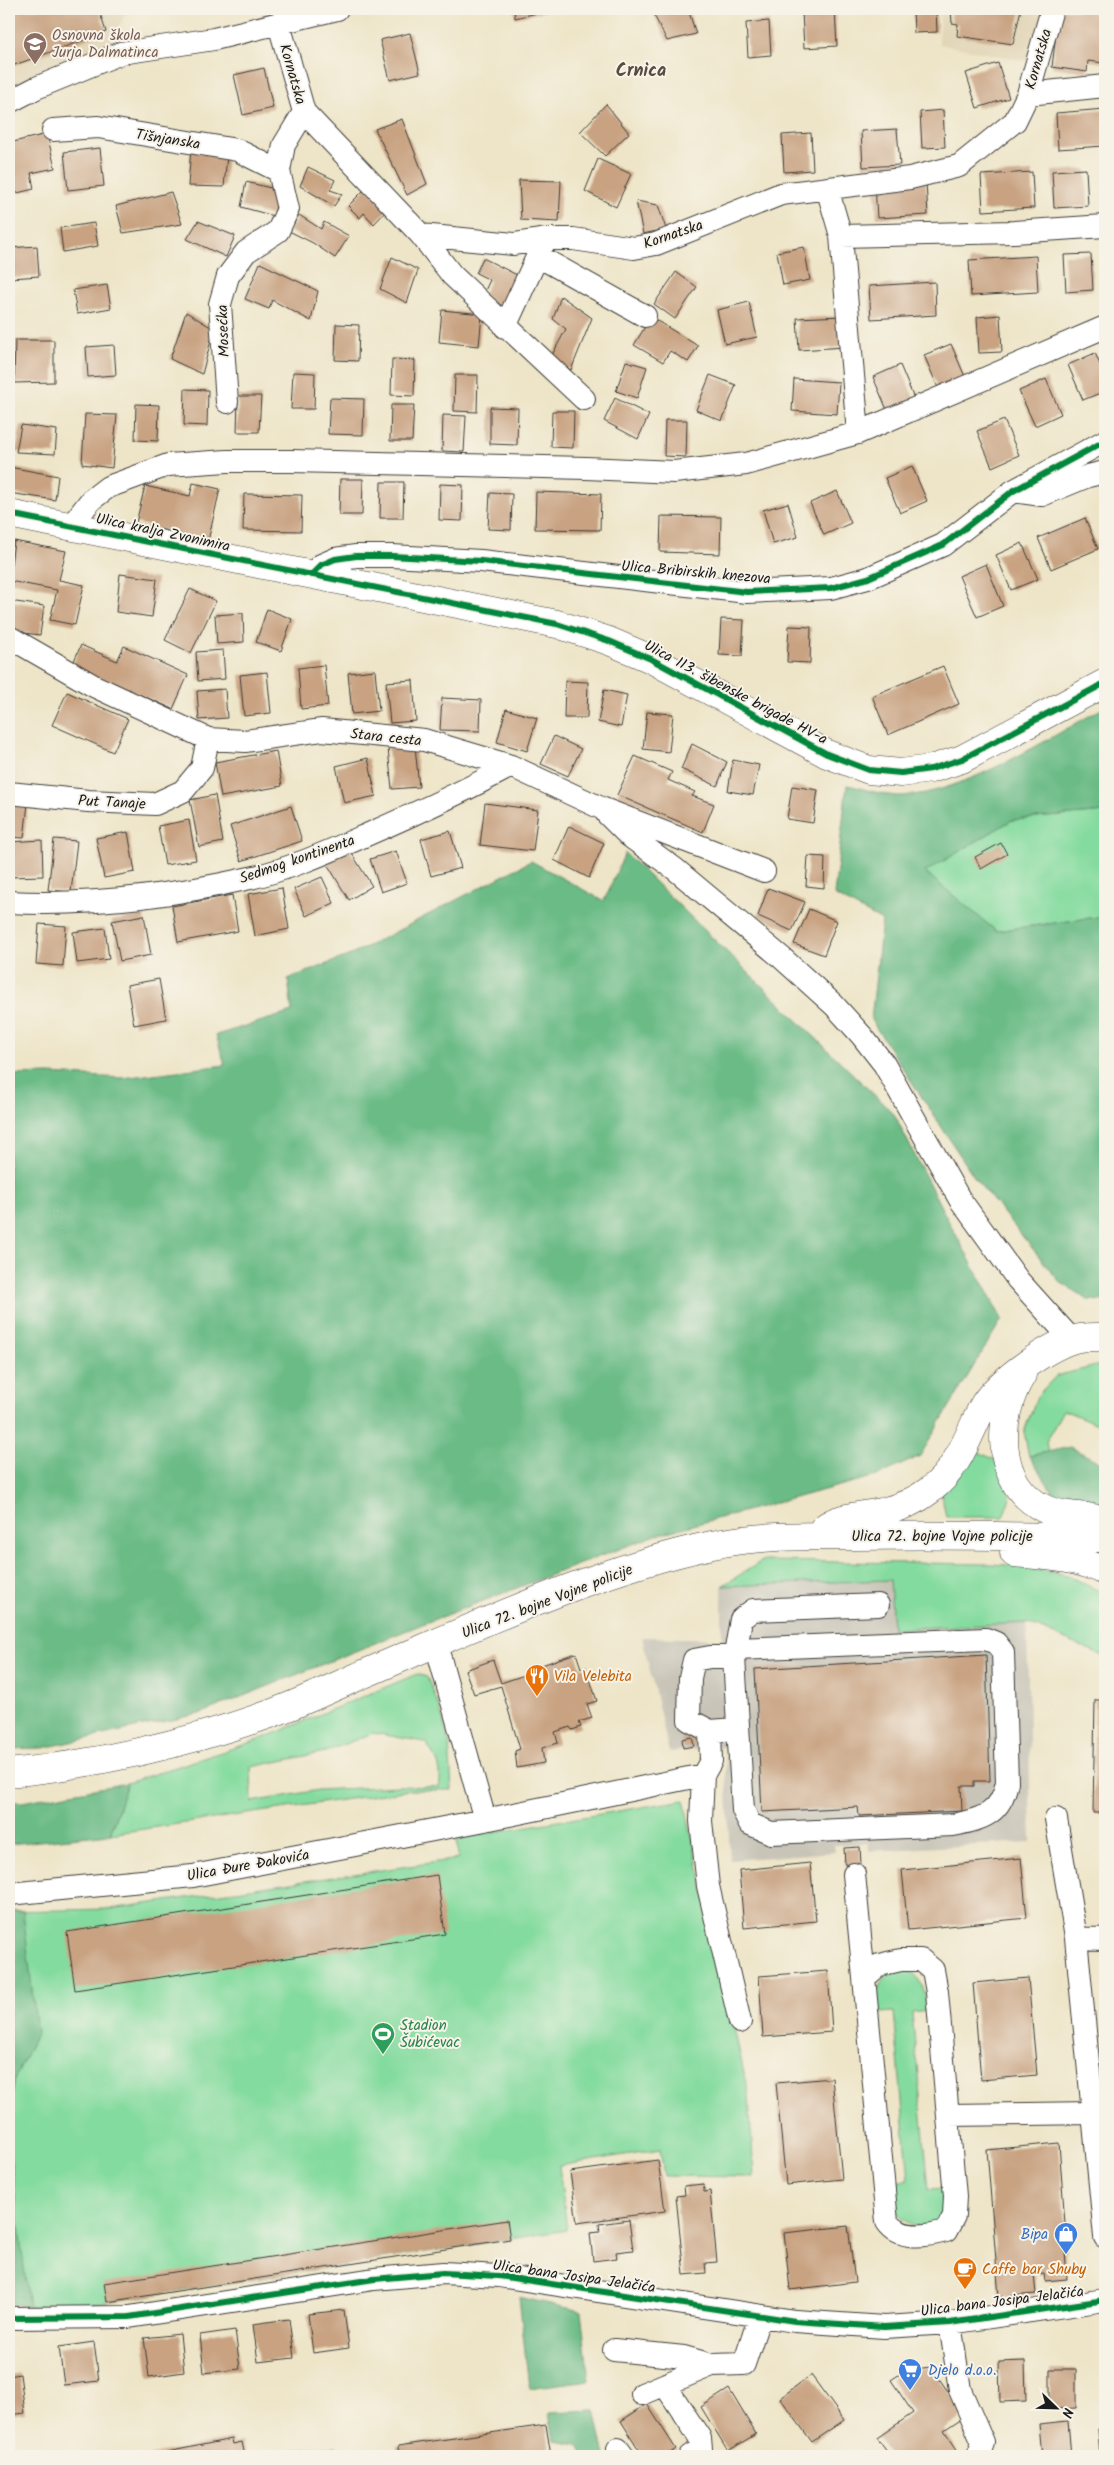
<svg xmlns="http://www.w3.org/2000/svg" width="1114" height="2465" viewBox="0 0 1114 2465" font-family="Kalam,sans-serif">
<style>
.built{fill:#e2d6b7}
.industrial{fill:#c8c4b8}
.green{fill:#84db9f;stroke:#507c5e;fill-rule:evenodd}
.forest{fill:#6bbb86;stroke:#446c51}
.building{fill:#c8a281}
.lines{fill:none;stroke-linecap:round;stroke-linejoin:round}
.minor-casing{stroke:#3c3a36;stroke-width:24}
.major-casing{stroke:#3c3a36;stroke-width:29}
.minor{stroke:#fff;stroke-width:22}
.major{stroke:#fff;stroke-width:28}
.cycleway-casing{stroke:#f7f3e8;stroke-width:9}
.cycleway{stroke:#00873e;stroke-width:6}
.labels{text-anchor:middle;stroke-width:4;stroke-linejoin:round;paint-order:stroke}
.education-label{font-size:15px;fill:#785e54;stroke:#f7f3e8;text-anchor:start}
.street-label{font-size:15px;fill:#1c1c1c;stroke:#f7f3e8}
.food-label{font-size:15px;fill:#c56008;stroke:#f7f3e8;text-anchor:start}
.leisure-label{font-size:15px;fill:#27864d;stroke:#f7f3e8;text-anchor:start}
.shop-label{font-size:15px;fill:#366cbe;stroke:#f7f3e8;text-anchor:end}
.quarter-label{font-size:18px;font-weight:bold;fill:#584b3f;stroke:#f7f3e8}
</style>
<rect width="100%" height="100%" fill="#f7f3e8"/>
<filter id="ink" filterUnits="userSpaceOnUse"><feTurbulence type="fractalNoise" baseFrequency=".02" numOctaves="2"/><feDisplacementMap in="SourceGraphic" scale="10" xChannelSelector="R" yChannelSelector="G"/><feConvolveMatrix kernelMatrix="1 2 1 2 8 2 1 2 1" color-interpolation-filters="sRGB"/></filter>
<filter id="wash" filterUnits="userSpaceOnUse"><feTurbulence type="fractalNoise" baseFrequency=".0096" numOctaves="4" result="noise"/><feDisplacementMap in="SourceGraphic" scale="20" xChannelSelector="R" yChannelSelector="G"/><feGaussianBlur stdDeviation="1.12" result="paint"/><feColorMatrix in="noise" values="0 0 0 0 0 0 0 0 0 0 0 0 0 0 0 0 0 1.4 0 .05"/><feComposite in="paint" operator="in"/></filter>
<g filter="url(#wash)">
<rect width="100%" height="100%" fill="#eee5c8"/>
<path class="built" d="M9,9H139L124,16L112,41L9,88Z
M940,9H1045L1032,62L939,44Z"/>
<path class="industrial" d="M890,1580L1027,1623L1031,1842L869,1851L868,1843L834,1845L835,1852L730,1860L725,1747L669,1752L642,1637L722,1639V1586Z"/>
<path class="green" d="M1105,812V916L996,931L924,872L1012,820Z
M1096,1366H1105V1427L1063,1410L1046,1442L1048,1452L1029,1456L1024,1432L1037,1396L1056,1376Z
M973,1450L994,1459L1011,1495L1003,1517H946L941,1492Z
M762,1561L990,1564L1027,1566L1071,1577L1105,1594V1657L1027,1623L893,1629L890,1580L722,1586Z
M417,1674L427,1677L439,1706L449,1742L452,1790H410L110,1834L127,1783L261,1739ZM373,1733L425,1742C436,1758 443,1767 439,1787L399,1786L318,1790L252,1802L251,1767L325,1752Z
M684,1800L749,2096L754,2177L664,2176L660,2149L559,2166L567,2230L107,2302L29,2307L9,2303V1911L110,1909L458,1859L457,1838Z
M898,1970L910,1971C925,1984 925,1992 927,2011L912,2013L929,2189L943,2188C944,2195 946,2204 944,2211C940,2233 906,2229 898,2213C894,2205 895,2191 894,2182L909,2180L894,2012L879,2013C877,1994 876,1976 898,1970Z"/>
<path class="forest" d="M1105,707V812L1012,820L925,872L996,931L1105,916V1301L1088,1300L1060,1282L977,1181L871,1020L882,921L834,895L847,785C864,788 883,796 900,796C963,795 1050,737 1105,707Z
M625,853L894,1114L942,1209L1002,1319L920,1456L880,1475L656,1535L425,1623L199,1714L43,1748L9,1749V1075L49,1074L122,1078L225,1065L216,1035L292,1012L288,979L353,954L531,861L604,901Z
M1070,1447L1105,1465V1506L1054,1494L1029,1456Z
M127,1783L110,1834L9,1844V1801L22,1802Z
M9,1911H23L37,2032L15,2078L9,2113Z
M9,2148L29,2307L9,2303Z
M519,2297L581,2311L589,2380L529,2388Z
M595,2410L605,2456H584L578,2445L554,2441L549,2412Z
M336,2446L341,2456H295L296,2449Z"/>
<g id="blocks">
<path class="building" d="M9,9H110L100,13L106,32L9,67Z
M514,9H545L546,11L515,18Z
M651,9H688L696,34L667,41Z
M913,9H936L937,32L914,33Z
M951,9H1021L1013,44L957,36L958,24L952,23Z
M1059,9L1105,13V63L1088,61L1087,72L1052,67Z
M835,10L837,46L804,48L802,12Z
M769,21L771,55L748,57L746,23Z
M410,33L420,73L390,80L380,40Z
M998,63L1009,98L977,108L966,73Z
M264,68L273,108L243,115L234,75Z
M606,104L629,133L605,156L580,132Z
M1105,109V146L1058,149L1056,113Z
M943,110L945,147L922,148L920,112Z
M402,119L427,184L407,195L375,129Z
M897,129L900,165L863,167L861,131Z
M811,133L813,170L784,172L782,135Z
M47,134L55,168L31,173L34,189L9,195V143Z
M100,148L104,186L68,190L64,152Z
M191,148L227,155L224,187L188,186Z
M598,159L631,174L616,207L585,191Z
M308,167L335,180L330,190L342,194L334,206L300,186Z
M1086,169L1088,206L1054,208L1052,171Z
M1032,172L1034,208L983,211L981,175Z
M519,180L561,181L559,222L521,220Z
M246,182L279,190L274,216L241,207Z
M926,182L928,215L877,218L875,184Z
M367,187L387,210L374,224L364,213L360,218L348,206Z
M171,192L182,224L123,233L116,206Z
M636,201L658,205L666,229L643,234Z
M299,215L321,229L324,222L349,236L335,258L313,243L289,231Z
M198,221L235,236L226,257L187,239Z
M94,223L98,246L63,252L60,228Z
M37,246L39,276L12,278L9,248Z
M804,247L810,280L783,285L777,252Z
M1091,254L1093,290L1066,292L1064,255Z
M1036,256L1038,292L971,296L969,260Z
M392,257L418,270L407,303L380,289Z
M483,258L519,276L504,308L482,297L490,280L476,273Z
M260,263L318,291L311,321L272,300L269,309L245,299Z
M676,272L697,287L675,319L654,304Z
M935,282L936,315L871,319L869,286Z
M107,285L111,308L77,314L73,290Z
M561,296L592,318L571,370L551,357L566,329L553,319Z
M749,302L757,337L725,344L717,310Z
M442,310L482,314L479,346L439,342Z
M186,312L214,329L202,374L170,359Z
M1000,315L1002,352L979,353L977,317Z
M843,316L845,347L799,350L797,318Z
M651,317L698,346L688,362L670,351L663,362L634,345Z
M336,324L359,325L358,361L335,360Z
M15,340H54V382L14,383Z
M951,344L966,379L939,390L924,355Z
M114,345L116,375L88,377L86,347Z
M1095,353L1105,376V391L1083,400L1068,365Z
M392,359L415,360L414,396L391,395Z
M626,361L647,367L637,398L616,391Z
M900,365L915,401L888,412L873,377Z
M293,372L315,373L314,409H291Z
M455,375H478L477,412L454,411Z
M710,375L736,385L722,421L696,410Z
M794,379L839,382L837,414L792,411Z
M1046,379L1061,414L1035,426L1019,391Z
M185,389L208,390L207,426L184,425Z
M238,396H261L259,432H237Z
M330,398L364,399L363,435L328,434Z
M615,398L649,415L638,439L604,421Z
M136,404L159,405L158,441L135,440Z
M391,405H414L412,441H390Z
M490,407L518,408L517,445L490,444Z
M552,411H574L573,448L551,447Z
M85,414L117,415L112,468L82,464Z
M443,415L466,416L464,452L442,451Z
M665,420H687L686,457L664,456Z
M1004,420L1019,455L992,467L977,431Z
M21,425L57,430L55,454L16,452Z
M912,466L927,501L900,513L885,478Z
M9,467L58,476L55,500L9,493Z
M340,479H363L362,515H339Z
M381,482H404L403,518H380Z
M193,483L220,489L208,541L136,523L145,486L190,496Z
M440,484L463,485L462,521L439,520Z
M837,491L851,523L824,535L810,503Z
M536,492L601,494L600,530L535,529Z
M490,493L512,494L511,530L488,529Z
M244,494L302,495L301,531L243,530Z
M788,503L798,537L773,544L763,510Z
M661,516L721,517L720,554L660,552Z
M1085,518L1098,549L1051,569L1038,538Z
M14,541L66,551L59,580L84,585L75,625L50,620L57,590L9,581Z
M1022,543L1038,579L1011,590L996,555Z
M986,564L1003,606L977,617L959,576Z
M120,574L157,579L152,617L116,612Z
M190,589L216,601L191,653L165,640Z
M9,601L44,606L40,635L9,631Z
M267,609L292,619L281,651L256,642Z
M243,613L244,642L217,644L215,615Z
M721,619L744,620L742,656L719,655Z
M789,626L811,627L810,663L787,662Z
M81,645L117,661L124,646L188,675L173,709L109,681L70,670Z
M223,650L225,679L198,681L196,652Z
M324,665L328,706L301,709L298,668Z
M943,666L959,704L888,735L872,696Z
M375,670L379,711L352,714L348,673Z
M267,672L271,713L244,716L240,675Z
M413,680L416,721L390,723L386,682Z
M565,681L588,682L587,718H564Z
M225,689L227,718L199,720L197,691Z
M604,690L627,695L621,727L598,722Z
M67,692L128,719L113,752L52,725Z
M442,698L481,700L480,731L440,730Z
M506,709L537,718L527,751L497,742Z
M647,712L673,714L669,752L643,749Z
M554,736L581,749L568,776L541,764Z
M692,744L727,762L717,786L681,769Z
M415,746L419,787L392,789L388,748Z
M276,751L282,786L221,797L215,762Z
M635,756L672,772L668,780L695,792L692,796L714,804L703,832L617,795Z
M368,758L376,796L344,803L336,766Z
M733,760L759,765L753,795L728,791Z
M792,786L818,790L813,823L787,819Z
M215,795L223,842L199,847L190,800Z
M9,802L28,804L24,838L9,837Z
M485,803L538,810L533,851L480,845Z
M291,806L302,841L241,861L230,826Z
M189,820L196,860L165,865L158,826Z
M569,826L604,843L589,878L554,860Z
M450,831L461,868L431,876L421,839Z
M128,832L135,872L104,878L96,838Z
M54,839L77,841L71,892L48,890Z
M42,840L43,876L9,877V842Z
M1001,843L1007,854L981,869L975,857Z
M349,849L372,886L349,900L326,862Z
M396,851L407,883L381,892L370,859Z
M808,856L825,857L824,888L806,886Z
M322,877L334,903L306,916L294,889Z
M282,888L289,929L255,936L248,894Z
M768,888L805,902L792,931L758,916Z
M232,895L238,931L178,942L172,906Z
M809,909L837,921L824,955L794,944Z
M144,915L151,955L120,961L112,921Z
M39,924L66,926L63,966L36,964Z
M105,928L109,959L77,963L73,932Z
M159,979L166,1019L134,1025L127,985Z
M576,1653L581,1668L586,1667L597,1701L587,1704L592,1718L579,1722L581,1727L572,1730L570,1727L555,1732L558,1743L542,1748L544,1763L517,1768L515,1751L520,1749L501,1686L474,1694L465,1670L493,1660L501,1683L539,1670V1666Z
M986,1655L990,1781H974V1786H961L962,1811L859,1816L858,1807L762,1812L755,1669Z
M1095,1700H1105V1813H1093Z
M692,1737L694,1746L683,1748L682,1739Z
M860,1847L861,1864L845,1865L844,1848Z
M1021,1858L1027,1918L908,1930L902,1870Z
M810,1863L816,1921L744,1928L739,1870Z
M437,1875L445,1934L75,1990L67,1932Z
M828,1971L832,2032L763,2037L759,1976Z
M1028,1978L1037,2075L981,2080L973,1983Z
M832,2078L842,2179L786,2185L776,2083Z
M1059,2143L1067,2251H1065L1067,2279L1045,2281L1044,2274L1034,2275L1036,2294L999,2297L987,2150Z
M658,2160L665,2211L577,2223L570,2172Z
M703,2184L704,2192L710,2191L717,2262L705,2263L706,2273L684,2275L676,2196L685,2195L684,2186Z
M507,2220L510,2239L107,2302L104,2283Z
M629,2220L633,2250L616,2252L617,2258L593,2261L590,2233L600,2232L599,2224Z
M848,2226L855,2282L790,2290L784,2233Z
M344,2310L349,2348L313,2353L308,2314Z
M289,2319L294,2358L258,2362L253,2324Z
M235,2330L240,2369L204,2373L200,2335Z
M180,2334L184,2372L149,2377L144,2338Z
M94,2342L99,2381L64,2385L59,2347Z
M1025,2361L1026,2401L1000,2402L999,2362Z
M931,2367L965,2416L944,2430L960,2454L956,2456H890L877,2438L913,2413L891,2380L906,2370Z
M1050,2369H1076V2408L1050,2409Z
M20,2374L25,2413L9,2415V2376Z
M811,2375L844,2420L812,2442L780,2398Z
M729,2389L756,2434L728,2451L701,2407Z
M647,2404L676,2449L666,2456H643L621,2421Z
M1068,2421L1071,2456H1042L1039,2424Z
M546,2425L551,2456H399L398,2446Z
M1098,2429H1105V2456H1100Z
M232,2439L233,2444L242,2442L245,2456H147Z"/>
</g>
</g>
<g filter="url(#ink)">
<use href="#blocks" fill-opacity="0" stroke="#3c3a36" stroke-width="1"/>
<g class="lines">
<g class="minor-casing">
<path id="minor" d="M279,24L304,112L421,235L452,275L584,399
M1028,94L1105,86
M9,102L36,88L121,53L214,39L337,9
M53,130L98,127L237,150L279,171
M827,188L841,236L858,433
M421,235L514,244L546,239H573L634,248L656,244L781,194L910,178L959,166L1015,121L1028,94L1052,9
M841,236L1014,232L1105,226
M538,256L645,316
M505,327L543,244
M227,402L220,304L228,276L246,252L278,231L288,209L279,171L284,145L304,112
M1013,491L1042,495L1088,476L1105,472
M71,526L91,500L108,487L168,465L227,461H291L586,468L674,472L746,464L858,433L1105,327
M311,575L321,565L335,559L356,556H392L481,561L747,592L831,588L868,578L943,545L1013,491L1105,441
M9,637L94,686L208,739L245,741L322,730L424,740L511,766L601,808L764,871
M9,793L88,801L155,804L183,791L202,768L208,739
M607,814L628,835L675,869L782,958L834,1005L862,1036L884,1064L959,1198L1018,1280L1072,1340
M9,902C89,906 171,896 250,878C291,869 332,850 371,833C419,812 465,791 511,766
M986,1639L996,1643L1003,1652L1007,1782C1001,1814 983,1819 953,1825L771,1833L750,1824L743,1810L734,1657L736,1649Z
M436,1644L485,1820
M736,1649L741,1619L753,1610L878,1605
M710,1731L689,1720L690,1678L694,1660L710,1657H734
M703,1775L701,1821L708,1886L740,2022
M1056,1819L1076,1938L1093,2113
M854,1874L864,1978
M9,1894L193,1876L485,1820L703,1775L711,1761L710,1731L737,1729
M1076,1938L1105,1939
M901,1960H921L933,1970L937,1992L955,2196L954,2216L946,2231C927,2236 900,2241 887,2222L864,1978L879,1965Z
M948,2115L1093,2113L1105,2237
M9,2318L129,2317L374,2279L443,2273L499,2276L795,2321L884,2327L950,2323L1105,2300
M950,2323L960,2390L983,2443L978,2456
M614,2350L684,2357L712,2365
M665,2385L700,2438L701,2449L690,2456
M642,2394L712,2365L744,2364L760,2316
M618,2449L623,2456"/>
</g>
<g class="major-casing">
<path id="major" d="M9,514L557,624L609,641L651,659L827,754L869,770L901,773L931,769L962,759L1105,683
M1022,1375C996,1416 994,1485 1045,1509C1064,1518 1086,1514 1105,1521
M824,1528C839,1516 863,1516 882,1512C899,1508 916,1501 930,1490C958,1469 967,1438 982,1408C995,1383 1045,1349 1071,1340C1082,1336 1094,1337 1105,1337
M1014,1553C1046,1556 1076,1557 1105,1571
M9,1773C98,1764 185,1744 270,1714C300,1703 330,1689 359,1676C473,1628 591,1571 712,1545C758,1535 807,1536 854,1536C938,1535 1021,1536 1105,1538"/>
</g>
<use href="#minor" class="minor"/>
<use href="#major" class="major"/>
<g class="cycleway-casing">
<path id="cycleway" d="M9,514L557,624L609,641L651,659L827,754L869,770L901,773L931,769L962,759L1105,683
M311,575L321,565L335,559L356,556H392L481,561L747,592L831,588L868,578L943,545L1013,491L1105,441
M9,2318L129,2317L374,2279L443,2273L499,2276L795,2321L884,2327L950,2323L1105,2300"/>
</g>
<use href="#cycleway" class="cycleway"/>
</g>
</g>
<defs>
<g id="school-pin" transform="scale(1.25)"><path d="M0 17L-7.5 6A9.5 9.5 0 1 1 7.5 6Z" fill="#8d6e63" stroke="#f7f3e8"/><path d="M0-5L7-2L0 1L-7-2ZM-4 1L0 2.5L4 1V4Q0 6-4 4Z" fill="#fff"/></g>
<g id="restaurant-pin" transform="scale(1.25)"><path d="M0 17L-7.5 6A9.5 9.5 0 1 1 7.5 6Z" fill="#e8710a" stroke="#f7f3e8"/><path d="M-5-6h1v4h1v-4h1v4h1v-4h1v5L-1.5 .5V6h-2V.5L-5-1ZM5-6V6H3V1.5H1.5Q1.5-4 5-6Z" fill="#fff"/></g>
<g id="stadium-pin" transform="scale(1.25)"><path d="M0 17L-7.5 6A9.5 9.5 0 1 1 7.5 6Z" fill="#2e9e5b" stroke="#f7f3e8"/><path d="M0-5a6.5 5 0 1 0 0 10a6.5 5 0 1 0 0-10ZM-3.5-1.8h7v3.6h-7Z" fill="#fff"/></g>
<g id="shop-pin" transform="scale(1.25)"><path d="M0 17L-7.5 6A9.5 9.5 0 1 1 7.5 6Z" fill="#3f7fe0" stroke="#f7f3e8"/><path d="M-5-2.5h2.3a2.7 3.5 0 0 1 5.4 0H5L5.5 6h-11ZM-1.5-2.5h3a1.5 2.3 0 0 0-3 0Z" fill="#fff"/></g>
<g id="cafe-pin" transform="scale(1.25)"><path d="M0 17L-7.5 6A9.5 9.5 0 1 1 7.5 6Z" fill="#e8710a" stroke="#f7f3e8"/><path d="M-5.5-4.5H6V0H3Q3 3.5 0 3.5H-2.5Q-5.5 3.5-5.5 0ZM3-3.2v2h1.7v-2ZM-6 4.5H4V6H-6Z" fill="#fff"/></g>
<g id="supermarket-pin" transform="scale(1.25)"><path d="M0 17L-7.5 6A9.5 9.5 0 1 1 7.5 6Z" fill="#3f7fe0" stroke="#f7f3e8"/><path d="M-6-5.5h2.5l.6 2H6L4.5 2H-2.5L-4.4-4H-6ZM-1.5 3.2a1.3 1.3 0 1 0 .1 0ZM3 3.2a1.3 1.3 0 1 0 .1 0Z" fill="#fff"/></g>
</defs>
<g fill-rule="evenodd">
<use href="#school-pin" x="35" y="44"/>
<use href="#restaurant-pin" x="537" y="1676"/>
<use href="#stadium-pin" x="383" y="2034"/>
<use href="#shop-pin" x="1066" y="2234"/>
<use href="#cafe-pin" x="965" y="2269"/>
<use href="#supermarket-pin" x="910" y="2370"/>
</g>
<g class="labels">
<g class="education-label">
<text x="52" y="40">Osnovna škola<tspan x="52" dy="17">Jurja Dalmatinca</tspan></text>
</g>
<g class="street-label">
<text transform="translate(1038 59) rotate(-74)" y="5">Kornatska</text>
<text transform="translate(293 74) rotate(74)" y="5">Kornatska</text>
<text transform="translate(168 139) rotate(9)" y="5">Tišnjanska</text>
<text transform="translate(673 234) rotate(-19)" y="5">Kornatska</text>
<text transform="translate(223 331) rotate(-92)" y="5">Mosećka</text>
<text transform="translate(163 532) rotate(12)" y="5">Ulica kralja Zvonimira</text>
<text transform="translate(696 572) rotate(5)" y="5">Ulica Bribirskih knezova</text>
<text transform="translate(736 692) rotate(28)" y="5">Ulica 113. šibenske brigade HV-a</text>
<text transform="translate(386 737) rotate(6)" y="5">Stara cesta</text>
<text transform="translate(112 802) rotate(3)" y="5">Put Tanaje</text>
<text transform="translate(297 859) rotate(-19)" y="5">Sedmog kontinenta</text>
<text x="942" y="1541">Ulica 72. bojne Vojne policije</text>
<text transform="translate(547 1601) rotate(-21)" y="5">Ulica 72. bojne Vojne policije</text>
<text transform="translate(248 1865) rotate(-10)" y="5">Ulica Đure Đakovića</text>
<text transform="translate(574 2276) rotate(8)" y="5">Ulica bana Josipa Jelačića</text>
<text transform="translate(1002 2301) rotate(-7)" y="5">Ulica bana Josipa Jelačića</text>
</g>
<g class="food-label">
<text x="554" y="1681">Vila Velebita</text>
<text x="982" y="2274">Caffe bar Shuby</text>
</g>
<g class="leisure-label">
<text x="400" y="2030">Stadion<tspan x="400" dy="17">Šubićevac</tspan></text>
</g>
<g class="shop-label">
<text x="1048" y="2239">Bipa</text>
<text x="928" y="2375" text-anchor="start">Djelo d.o.o.</text>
</g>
<g class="quarter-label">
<text x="641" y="76">Crnica</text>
</g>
</g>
<rect width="1114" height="2465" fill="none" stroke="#f7f3e8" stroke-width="30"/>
<g transform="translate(1056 2408) rotate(113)" stroke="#f7f3e8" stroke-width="4" paint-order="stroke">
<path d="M0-4L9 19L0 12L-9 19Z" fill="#1c1c1c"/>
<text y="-8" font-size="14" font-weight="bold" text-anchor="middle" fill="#1c1c1c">N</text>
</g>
</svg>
